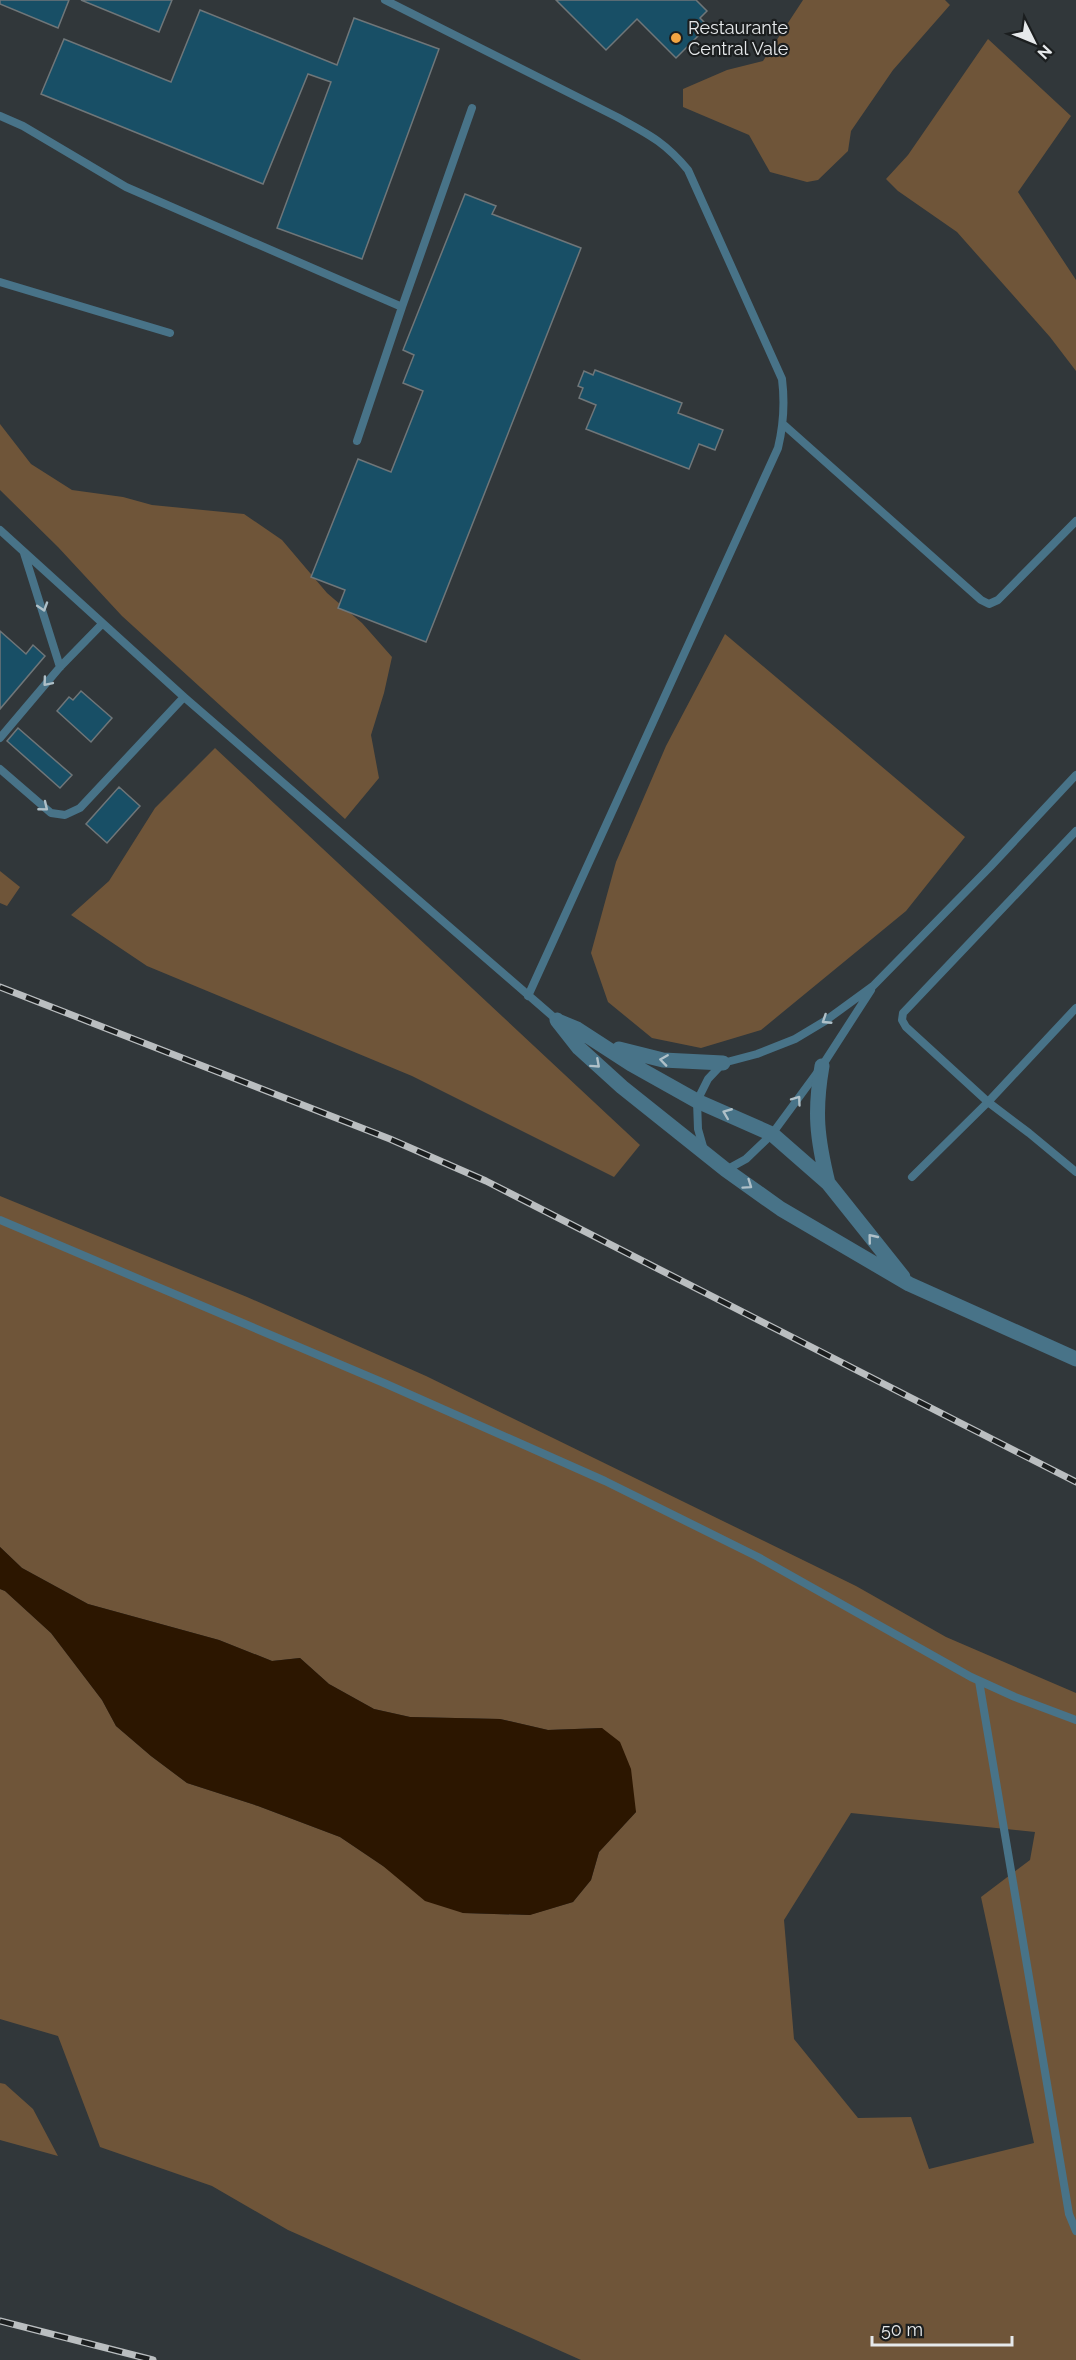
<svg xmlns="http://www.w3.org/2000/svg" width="1076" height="2360" viewBox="0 0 1076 2360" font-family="Raleway,sans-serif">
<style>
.green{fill:#6f5539;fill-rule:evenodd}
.water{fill:#2c1600}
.building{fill:#184f66;stroke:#6f7679;stroke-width:1.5}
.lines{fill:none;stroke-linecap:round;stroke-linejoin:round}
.service{stroke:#487388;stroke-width:8}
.tertiary{stroke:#487388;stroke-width:15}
.rail-casing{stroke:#babec0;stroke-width:7}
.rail{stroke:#1b1e1f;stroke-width:4.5;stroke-dasharray:14;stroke-linecap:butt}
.oneway{stroke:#afc0c8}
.poi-dot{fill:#f3a542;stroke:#1b1e1f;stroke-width:2}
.labels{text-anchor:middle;stroke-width:4.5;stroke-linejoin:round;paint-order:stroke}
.poi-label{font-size:18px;fill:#e6e9eb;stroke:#1b1e1f;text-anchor:start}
</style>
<rect width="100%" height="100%" fill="#31373a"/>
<path class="green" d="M803,0H945L950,5L893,70L851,131L848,151L818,180L807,182L770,172L749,135L683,107V89L727,70L763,61Z
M988,39L1071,116L1018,192L1076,280V371L1050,337L957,232L898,191L886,179L908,155Z
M0,424L31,464L72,490L123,497L152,505L244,514L282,540L327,593L362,623L392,657L384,693L371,735L379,778L345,819L122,616L58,547L0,490Z
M725,634L965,837L906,911L761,1030L701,1048L652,1038L608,1002L591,953L616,862L666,746Z
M215,748L640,1145L614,1177L412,1076L147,966L71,915L109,881L155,808Z
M0,871L20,887L7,906L0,903Z
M0,1196L247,1297L426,1376L856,1586L946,1637L1076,1693V2360H581L288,2230L212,2186L100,2147L58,2036L0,2019V1589L5,1591L51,1633L102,1700L116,1726L151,1756L187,1783L258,1806L340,1837L383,1866L463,1913L529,1915L573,1902L591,1880L599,1852L636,1812L602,1728L548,1730L500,1719L410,1717L374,1709L329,1684L300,1658L272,1661L219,1640L88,1604L22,1568L0,1547ZM851,1813L1035,1832L1030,1860L981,1897L1034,2143L929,2169L911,2117L858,2118L794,2039L784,1920Z
M0,2083L5,2084L33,2109L58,2156L0,2140Z"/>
<path class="water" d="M0,1547L22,1568L88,1604L219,1640L272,1661L300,1658L329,1684L374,1709L410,1717L500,1719L548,1730L602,1728L620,1742L631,1769L636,1812L599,1852L591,1880L573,1902L530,1915L463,1913L425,1901L383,1866L340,1837L258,1806L187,1783L151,1756L116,1726L102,1700L51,1633L5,1591L0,1589Z"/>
<path class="building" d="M0,0H69L58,28L0,4Z
M81,0H172L159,32Z
M556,0H696L707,11L700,18L708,26L676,58L637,19L606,50Z
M200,10L337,65L354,18L439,49L362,259L277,228L331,82L308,74L263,184L41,94L64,39L171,82Z
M465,194L496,206L492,214L581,248L426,642L338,608L345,590L311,577L358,459L391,472L423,391L403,383L414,355L403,350Z
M595,370L682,403L678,413L723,430L715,450L699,444L689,469L586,429L596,405L579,398L583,388L578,386L584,371L593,375Z
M0,631L26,654L33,645L45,656L0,709Z
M81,691L112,718L91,742L57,711L69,697L73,700Z
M18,728L72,775L60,788L7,741Z
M119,787L140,806L107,843L86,824Z"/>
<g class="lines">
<path class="service" d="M385,0L617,117C648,134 665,142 688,170L782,379C785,403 784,423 778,448L528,996
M0,116L23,126L126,187L402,307L357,441
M0,282L170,333
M402,307L472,108
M784,425L981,600L989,604L998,600L1076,521
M0,530L184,697L557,1020
M24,553L60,667
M0,738L60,667L102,624
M0,769L51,813L65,815L80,808L184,697
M1076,831L903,1013L902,1020L906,1027L988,1102L1029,1133L1076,1172
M704,1150L698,1129L697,1101L708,1079L723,1063L757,1054L795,1039L825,1021L873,986L990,867L1076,775
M726,1170L746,1159L772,1134L822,1066L871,990
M912,1177L988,1102L1076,1008
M0,1220L384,1383L605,1481L758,1557L971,1677L1015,1697L1076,1720
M979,1681L1069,2214L1076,2231"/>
<path class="tertiary" d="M557,1020L579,1048L622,1087L726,1170L781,1209L909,1284L1076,1359
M560,1022L577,1029L631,1064L697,1101L772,1134L828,1183L903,1277
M619,1049L663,1060L723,1063
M822,1066C814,1112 817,1138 828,1183"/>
<g class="rail-casing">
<path id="rail" d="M0,987L390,1139L486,1181L1076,1482
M0,2321L153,2360"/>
</g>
<use href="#rail" class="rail"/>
</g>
<defs><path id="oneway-chevron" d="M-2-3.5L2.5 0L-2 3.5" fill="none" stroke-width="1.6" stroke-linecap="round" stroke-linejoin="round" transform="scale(1.5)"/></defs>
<g class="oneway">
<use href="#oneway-chevron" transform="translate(43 607) rotate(72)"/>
<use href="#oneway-chevron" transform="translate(47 682) rotate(130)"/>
<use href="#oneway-chevron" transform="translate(44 807) rotate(39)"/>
<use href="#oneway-chevron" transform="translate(826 1020) rotate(147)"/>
<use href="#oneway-chevron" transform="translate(664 1060) rotate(-172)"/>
<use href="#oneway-chevron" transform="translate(596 1064) rotate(42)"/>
<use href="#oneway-chevron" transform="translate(797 1100) rotate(-54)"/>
<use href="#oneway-chevron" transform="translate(727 1113) rotate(-158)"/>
<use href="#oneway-chevron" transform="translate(748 1185) rotate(35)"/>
<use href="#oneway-chevron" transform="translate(872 1238) rotate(-129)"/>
</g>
<circle class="poi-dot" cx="676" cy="38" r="6"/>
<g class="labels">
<g class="poi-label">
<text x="688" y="34">Restaurante<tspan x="688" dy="21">Central Vale</tspan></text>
</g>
</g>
<g transform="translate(1034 42) rotate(133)" stroke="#1b1e1f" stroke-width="4.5" paint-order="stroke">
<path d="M0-4.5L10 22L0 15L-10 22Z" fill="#e6e9eb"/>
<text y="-9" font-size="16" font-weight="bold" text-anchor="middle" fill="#e6e9eb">N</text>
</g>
<path d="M872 2336v9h140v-9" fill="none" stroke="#e6e9eb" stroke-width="3"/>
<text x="881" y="2336" font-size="18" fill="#e6e9eb" stroke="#1b1e1f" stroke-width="4.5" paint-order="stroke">50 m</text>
</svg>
